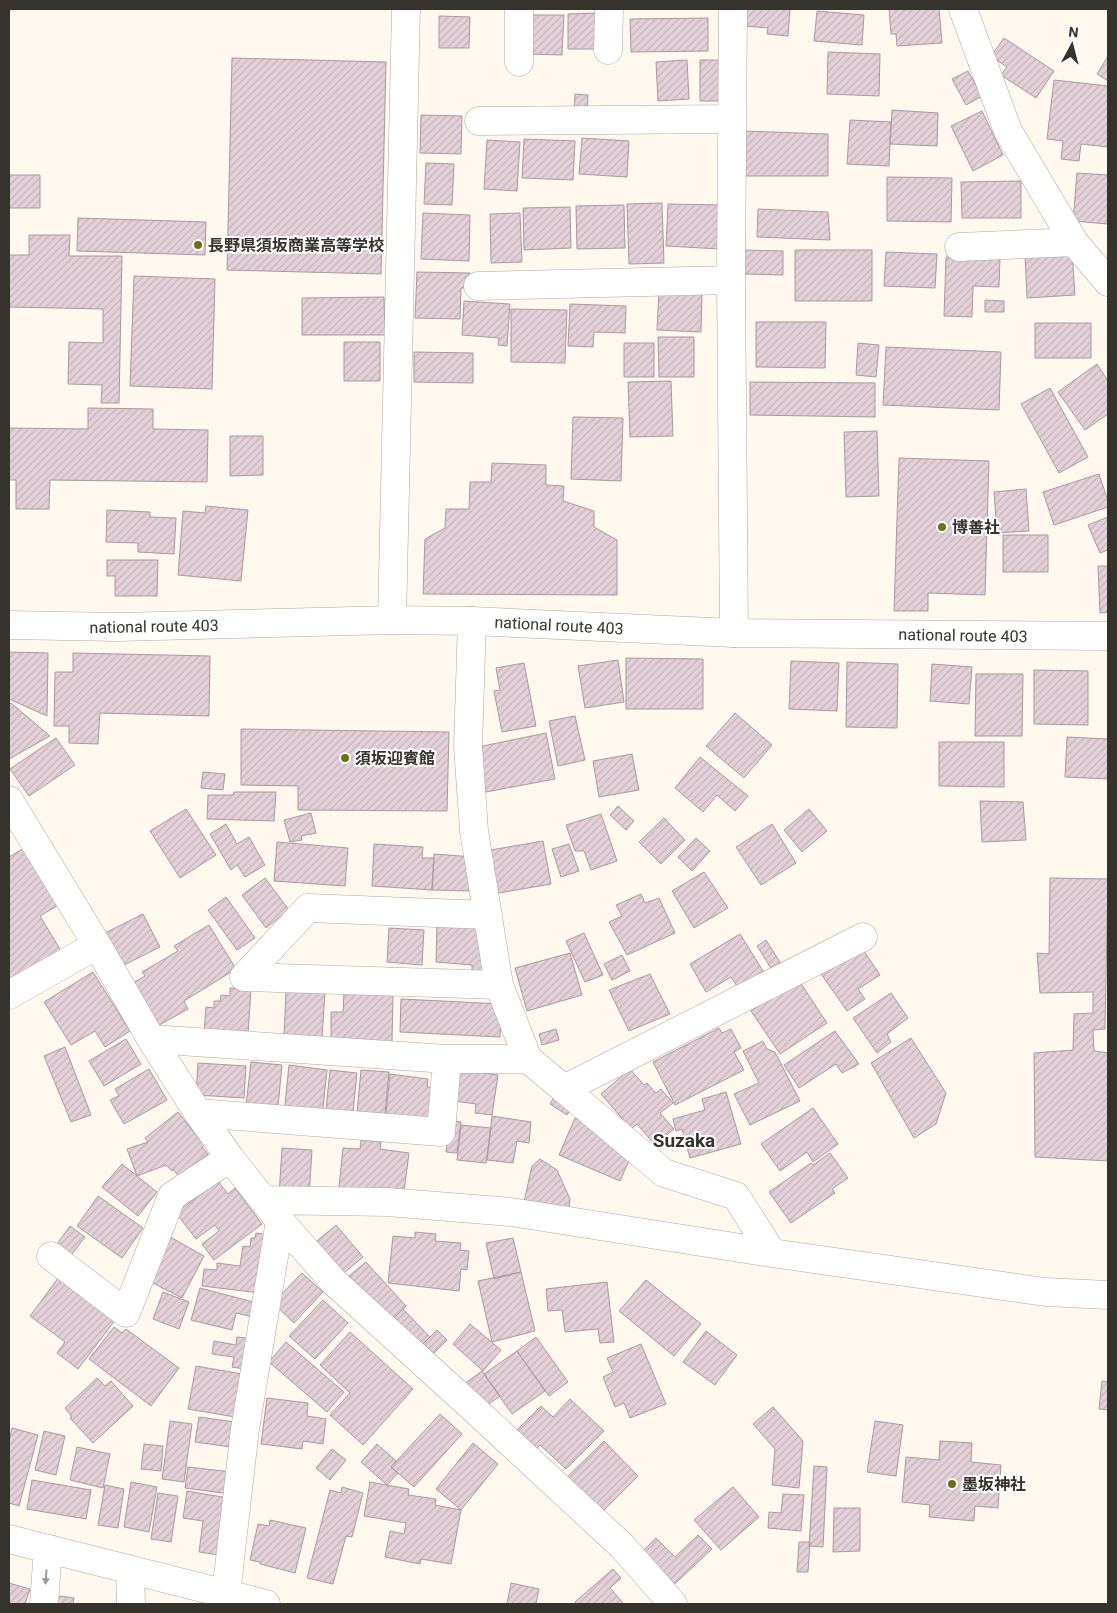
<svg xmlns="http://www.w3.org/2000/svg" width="1117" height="1613" viewBox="0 0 1117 1613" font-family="Roboto,'Noto Sans JP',sans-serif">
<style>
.building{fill:url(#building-hatch);stroke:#aa989f}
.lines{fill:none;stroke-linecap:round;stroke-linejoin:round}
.minor-casing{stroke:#b0a697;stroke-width:29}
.major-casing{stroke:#b0a697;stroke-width:29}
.highway-casing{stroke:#b0a697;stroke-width:29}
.minor{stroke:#fff;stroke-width:28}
.major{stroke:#fff;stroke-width:28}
.highway{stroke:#fff;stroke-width:28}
.oneway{fill:#9a9996}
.poi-dot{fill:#6a7119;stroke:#fff;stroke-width:2}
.labels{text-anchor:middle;stroke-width:4;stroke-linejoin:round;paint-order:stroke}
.poi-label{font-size:16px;font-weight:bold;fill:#36332d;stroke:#fff;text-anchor:start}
.street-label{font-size:16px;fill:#36332d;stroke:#fff}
.quarter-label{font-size:19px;font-weight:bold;fill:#36332d;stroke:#fff}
</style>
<defs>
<pattern id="building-hatch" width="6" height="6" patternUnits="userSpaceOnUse" patternTransform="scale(1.25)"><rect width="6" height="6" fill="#e3d0d8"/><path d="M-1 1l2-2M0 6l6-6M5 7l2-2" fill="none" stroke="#c3b3ba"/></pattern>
</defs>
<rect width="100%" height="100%" fill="#fef8ef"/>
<path class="building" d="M746,9H790L788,36L767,34L768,28L745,26Z
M889,9H939L942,43L897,46L896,34H891Z
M817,11L864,15L862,45L814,41Z
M598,13V49H568V14Z
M528,15H564L562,55L527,54Z
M439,16L470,17L469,48H439Z
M708,18V51L631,52L630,19Z
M1004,38L1054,71L1036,98L1001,75L1007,67L991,56Z
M828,52L880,54L879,96L827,94Z
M1108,56V81L1097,74Z
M232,58L386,62L381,274L227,270Z
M687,60L689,99L658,101L656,62Z
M700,60H723L724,101H700Z
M968,71L982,96L966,105L952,79Z
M1054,80L1108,86V147L1081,144L1079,161L1061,159L1063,141L1047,139Z
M575,94L588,95L587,114L574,113Z
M892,110L938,113L937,146L890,144Z
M982,111L1003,155L973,171L951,126Z
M421,115L462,116L461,154L420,153Z
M850,120L891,122L889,166L847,164Z
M743,131L828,134V176H745Z
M582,138L629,141L627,177L579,174Z
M524,139L575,141L573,180L522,178Z
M487,140L520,142L517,191L484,189Z
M426,163L454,164L452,205L424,204Z
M1077,173L1108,175V224L1073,221Z
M9,175H40V208H9Z
M887,177L952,178L951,222L887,221Z
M1021,181V218H962L961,182Z
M662,203L664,263L629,264L627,204Z
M668,204L721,205L720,249L666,246Z
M624,205L625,248L577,249L576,206Z
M570,207L571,248L524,250L523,208Z
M758,209L828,212L830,240L757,237Z
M423,213L470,215L469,261L421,259Z
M520,213L522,262L491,263L490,214Z
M78,218L206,222L205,255L77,251Z
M29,235H70L69,256H122L119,403H101L102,385L68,384L69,342L103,343V309L9,307V255H29Z
M745,250L783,251V275L744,274Z
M795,250H872V301H795Z
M886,252L937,254L935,288L884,286Z
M1072,252L1075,295L1027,298L1025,255Z
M946,257L1000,258L999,287L973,286L972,317L944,316Z
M417,272L470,273V288H461L460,319L415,318Z
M134,276L215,279L212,389L130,386Z
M659,291L702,293L701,332L657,330Z
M384,297L385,335H302V298Z
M985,300L1004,301V312H985Z
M464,301L510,304L507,346L498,345L499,338L462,335Z
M570,304L626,306L625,333L594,332L593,347L568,346Z
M511,309L567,310L565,363L511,362Z
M756,322H826L825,368L756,367Z
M1035,323H1091V358H1035Z
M658,337H694V377H659Z
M344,342H380V381H344Z
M624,343H654V377H624Z
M858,343L879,345L876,377L856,375Z
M886,347L1001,352L999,410L883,405Z
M414,352L473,353V383L414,382Z
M1097,364L1108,381V414L1085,430L1058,392Z
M671,381L673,436L630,437L628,382Z
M750,382L875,383V417L750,415Z
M1050,388L1088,457L1059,473L1021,404Z
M88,408L153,409V429L208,430L207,482L50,480L49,509H16V480H9V428L88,429Z
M573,417L623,418L621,481L571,479Z
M877,431L879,496L846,497L844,432Z
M230,436H263V475L230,476Z
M899,458L989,461L985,595L928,593V611H894Z
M492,463L546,465V485L564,486L563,501L594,511V527L617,540V595L423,594L425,539L445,528L446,509H469L470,482H491Z
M1099,474L1108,501V507L1054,525L1043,492Z
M1026,489L1029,531L997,533L994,492Z
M206,506L248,510L241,581L178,575L183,511L205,513Z
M107,510L150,512V517L176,518L174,554L138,552V543L106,542Z
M1108,517V550L1100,553L1088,525Z
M1003,535H1048V572H1003Z
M107,560H158L157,596H115V576H107Z
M1098,566H1108V612L1100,613Z
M9,652L48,653L47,716L9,699Z
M73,653L210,656L209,716L100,713L98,744L69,743V726H54L55,672H73Z
M626,658L703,659V709H626Z
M618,660L624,702L585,708L578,666Z
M791,661L839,663L837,711L789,709Z
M847,662L898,664L897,728L846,727Z
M524,663L536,726L502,732L494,691L500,690L496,668Z
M932,664L972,667L969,704L930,701Z
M1034,670L1088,671V725L1034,724Z
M976,674H1023L1022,736H975Z
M11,703L50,736L9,759V705Z
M735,713L772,745L744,778L706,746Z
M575,716L585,760L558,766L549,721Z
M241,729L449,732L447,811L298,810V786L241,785Z
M546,733L555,779L486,792L478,747Z
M1067,737L1108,739V779L1065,777Z
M56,738L75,765L29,796L10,769Z
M939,742H1004V787L939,786Z
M632,754L639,790L599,797L593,761Z
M700,757L748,796L735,811L717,795L703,812L675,788Z
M203,772L225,774L223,790L201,788Z
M234,792H276L274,821L207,819L208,795H233Z
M980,801L1023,802L1026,840L982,842Z
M618,806L634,821L626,830L610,815Z
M186,809L216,855L180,878L150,831Z
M809,809L827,831L802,852L784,830Z
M311,813L316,833L301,836L302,840L290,842L284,820Z
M601,814L617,861L591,870L584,851H575L566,825Z
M664,818L685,840L661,864L639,842Z
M226,824L237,844L249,837L265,865L245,877L237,865L231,870L210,834Z
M772,824L796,863L761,885L736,847Z
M696,838L710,851L692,871L678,857Z
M543,841L551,884L493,894L485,851Z
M277,842L348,848L345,886L274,881Z
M374,844L423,847L422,858H434L432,890L372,886Z
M569,844L579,871L561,877L552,849Z
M26,847L60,904L40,916L63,954L9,986V857Z
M434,854L474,857L470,891L432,890Z
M704,872L728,908L694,928L672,891Z
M265,878L289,910L266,928L242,895Z
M1050,878L1108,879L1105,1029L1093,1030L1094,1051L1108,1053V1161L1035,1157L1034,1053L1073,1050L1074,1014L1093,1013V992L1040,993L1037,953L1049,954Z
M641,894L645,903L659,898L675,933L627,955L609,922L622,916L616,905Z
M226,897L255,938L237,950L208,910Z
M143,914L160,947L122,966L105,933Z
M209,925L236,969L184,1001L188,1009L154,1028L128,986L145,976L142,972L178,951L174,946Z
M437,925L486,928L493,976L472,975V965L436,962Z
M389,928L424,930L422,965L387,962Z
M584,933L603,975L585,982L566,941Z
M740,934L768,979L742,994L731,977L706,992L690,964Z
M766,940L783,967L774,973L757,946Z
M857,941L880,975L858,989L865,999L847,1011L817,968Z
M570,953L582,995L527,1011L515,968Z
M622,955L630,971L612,980L604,964Z
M93,972L130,1031L105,1047L95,1031L71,1045L44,1002Z
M650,974L670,1014L629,1031L609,990Z
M798,979L827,1023L780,1054L751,1011Z
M230,988L251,989L248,1035L204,1032L206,1007L214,1008V1001H220L221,995L230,996Z
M286,991L325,992L322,1038L284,1036Z
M344,993L393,995L392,1042L331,1047V1012H343Z
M891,993L908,1018L887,1034L891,1042L877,1053L853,1018Z
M401,999L502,1004L500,1037L400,1032Z
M719,1028L722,1033L731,1029L741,1048L734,1052L744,1070L675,1105L653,1062Z
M556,1029L559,1040L542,1045L539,1034Z
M835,1031L859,1064L842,1073L836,1064L799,1088L784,1065Z
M911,1038L946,1093L936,1124L914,1138L871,1063Z
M126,1039L141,1064L104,1086L89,1061Z
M763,1041L767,1049L775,1052L800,1101L750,1125L734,1094L759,1083L743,1051Z
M65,1047L91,1115L71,1122L44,1056Z
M251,1062L282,1065L277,1117L245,1114Z
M198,1063L246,1066L244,1098L196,1095Z
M289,1065L327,1070L322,1118L284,1114Z
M149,1069L167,1100L124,1124L110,1100L119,1096L115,1089Z
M458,1069L498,1075L492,1115L475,1113L476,1104L454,1101Z
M630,1069L644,1085L647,1083L656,1093L661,1089L673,1103L660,1113L674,1129L655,1145L637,1124L631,1129L601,1094Z
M330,1070L357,1073L352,1122L325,1119Z
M361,1070L389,1072L384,1125L356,1123Z
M390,1074L428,1079L427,1087H437L432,1126L385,1122Z
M726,1092L741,1144L690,1158L682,1129L676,1131L673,1119L705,1110L702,1099Z
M556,1094L573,1105L567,1115L550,1104Z
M813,1108L838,1144L813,1162L807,1152L780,1171L761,1144Z
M178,1112L204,1145L202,1147L208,1154L179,1177L173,1169L172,1171L166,1165L137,1176L127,1149L148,1142L145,1138Z
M492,1116L531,1122L529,1143L517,1141L513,1163L487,1160Z
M575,1118L619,1137L632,1154L620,1181L559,1155Z
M450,1121L461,1122L457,1153L446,1152Z
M461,1125L491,1128L486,1163L457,1160Z
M361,1140L381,1142L380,1149L409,1153L404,1192L338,1197L343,1148L360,1149Z
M282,1148L312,1150L309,1197L279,1195Z
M830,1153L848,1178L832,1189L835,1193L791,1223L769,1192L811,1163L813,1165Z
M540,1159L557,1170L570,1199L568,1214L523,1206L532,1166Z
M122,1164L157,1192L138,1216L102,1187Z
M218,1181L228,1194L235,1188L262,1224L214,1260L202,1244L219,1231L215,1225L196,1239L176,1213Z
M98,1196L143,1228L122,1258L77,1226Z
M336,1225L363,1257L339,1277L312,1245Z
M70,1226L85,1237L69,1258L54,1248Z
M415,1232L436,1234L435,1241L461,1243L460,1250L469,1251L467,1270L461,1269L459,1291L388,1283L393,1236L415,1238Z
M256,1233L268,1235L260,1293L202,1286L204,1269L217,1270V1263L240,1266L243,1246L250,1247L251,1238H255Z
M170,1237L204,1256L182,1298L147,1280Z
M513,1238L521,1272L494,1279L486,1243Z
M366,1262L406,1306L386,1326L343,1281Z
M521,1272L535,1331L492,1342L478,1281Z
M302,1273L323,1292L294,1323L273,1303Z
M59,1277L116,1319L78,1369L57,1353L65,1342L30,1316Z
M646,1280L701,1324L674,1356L619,1311Z
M607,1282L614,1342L600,1343L598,1329L565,1332L562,1310L548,1311L546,1289Z
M200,1288L257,1303L253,1317L236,1313L232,1330L191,1320Z
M163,1292L189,1302L179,1329L153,1319Z
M323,1300L348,1323L315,1359L289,1336Z
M403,1309L430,1337L413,1353L386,1326Z
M470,1324L501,1350L483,1371L453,1344Z
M114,1327L122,1333L126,1329L179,1368L151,1406L89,1359Z
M437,1330L447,1340L427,1360L417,1350Z
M706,1331L737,1355L715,1385L683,1362Z
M350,1332L413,1389L363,1445L330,1415L350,1393L320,1365Z
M237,1337L254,1339L250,1370L232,1367L234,1357L212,1354L214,1341L236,1345Z
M536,1337L568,1382L549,1396L517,1351Z
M286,1342L344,1392L327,1412L269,1362Z
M641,1344L666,1404L630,1418L624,1403L615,1407L603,1377L613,1372L607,1358Z
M517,1351L545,1391L512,1414L484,1374Z
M196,1366L242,1374L235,1417L188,1409Z
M482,1371L500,1396L482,1409L464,1384Z
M97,1378L105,1386L111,1381L133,1406L93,1443L70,1418L72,1417L65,1408Z
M1102,1381L1108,1382V1410L1099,1409Z
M267,1398L308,1403L307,1416L326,1419L323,1444L303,1441L302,1449L261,1444Z
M570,1399L604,1431L566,1469L540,1445L534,1452L514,1433L541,1406L553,1417Z
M773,1407L803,1441L799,1488L772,1485L775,1449L753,1424Z
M440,1414L462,1434L414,1487L391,1467Z
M199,1417L242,1423L238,1448L195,1442Z
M170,1421L192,1424L184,1482L162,1479Z
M875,1421L903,1425L896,1476L867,1472Z
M12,1428L38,1435L19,1506L9,1503V1441Z
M44,1431L65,1436L56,1475L35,1470Z
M604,1441L638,1476L595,1519L560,1484Z
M940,1441L972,1443L971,1462L1001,1465L998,1508L975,1506L974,1521L929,1517L930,1505L902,1502L906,1457L939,1460Z
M473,1443L498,1464L461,1510L436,1489Z
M144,1444L163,1446L161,1471L141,1469Z
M377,1444L396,1461L391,1467L398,1473L387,1485L361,1462Z
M77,1447L110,1454L103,1488L70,1480Z
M332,1449L346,1460L330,1480L316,1468Z
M814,1466L827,1467L823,1547L809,1546Z
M188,1467L232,1472L230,1494L185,1488Z
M32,1480L91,1490L86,1519L27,1509Z
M131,1482L157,1487L149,1532L124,1527Z
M370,1482L409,1489L408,1495L436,1499L435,1505L461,1510L451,1564L421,1559L420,1564L385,1557L390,1531L404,1534L406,1523L364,1516Z
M105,1485L124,1489L118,1528L98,1525Z
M342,1487L363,1493L352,1537L346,1536L333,1584L307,1578L330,1490L341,1493Z
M733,1487L759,1517L721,1550L694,1520Z
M187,1491L234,1499L225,1556L199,1552L203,1521L183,1518Z
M158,1493L178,1496L171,1542L151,1539Z
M783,1494L804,1495L801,1531L768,1528L769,1512L781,1513Z
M834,1508H860V1551L833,1552Z
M270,1520L306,1528L295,1573L260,1564V1562L250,1560L258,1524L269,1526Z
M698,1535L712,1549L664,1594L632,1562L656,1538L675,1557Z
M799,1542H810L808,1572H797Z
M613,1569L621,1578L610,1588L624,1604H577L575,1602Z
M9,1583L30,1589L25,1604H9Z
M511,1583L539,1589L536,1604H507Z
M53,1595L74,1598L73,1604H51Z"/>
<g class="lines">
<g class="minor-casing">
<path id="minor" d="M733,9L731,280L734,633
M963,9L1008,131L1074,242L1108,282
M608,50L609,9
M519,62V9
M479,121L732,119
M959,247L1074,242
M478,286L731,280
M392,620L406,9
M472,621L468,746L474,831L499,985L528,1059
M9,800L97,945L151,1039L198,1113L230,1158L280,1221L334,1282L475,1410L622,1546L673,1604
M488,915L308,908L244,977L499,985
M9,995L97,945
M151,1039L447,1059H528L564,1089L863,937
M564,1089L664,1173L736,1196L772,1253
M198,1113L441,1132L447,1059
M263,1200L387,1202L511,1212L772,1253L1045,1292L1108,1295
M51,1256L126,1313L172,1196L230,1158
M130,1570L131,1604
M226,1594L245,1429L280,1221
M44,1604L48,1549"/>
</g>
<g class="major-casing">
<path id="major" d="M9,1539L266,1604"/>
</g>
<g class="highway-casing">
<path id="highway" d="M9,625L118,627L392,620L472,621L734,633L1108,636"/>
</g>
<use href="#minor" class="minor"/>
<use href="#major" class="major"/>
<use href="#highway" class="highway"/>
</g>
<defs><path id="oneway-solid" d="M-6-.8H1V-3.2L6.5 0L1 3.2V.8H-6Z" transform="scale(1.25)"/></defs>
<use class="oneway" href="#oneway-solid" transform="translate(46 1577) rotate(94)"/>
<g class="poi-dot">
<circle cx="198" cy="245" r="5"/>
<circle cx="942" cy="527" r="5"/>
<circle cx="345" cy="758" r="5"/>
<circle cx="952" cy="1484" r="5"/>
</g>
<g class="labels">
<g class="poi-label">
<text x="208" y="251">長野県須坂商業高等学校</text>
<text x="952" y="533">博善社</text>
<text x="355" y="764">須坂迎賓館</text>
<text x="962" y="1490">墨坂神社</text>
</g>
<g class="street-label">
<text transform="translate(559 625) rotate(3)" y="6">national route 403</text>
<text transform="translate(154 626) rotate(-1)" y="6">national route 403</text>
<text transform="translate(963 635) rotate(1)" y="6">national route 403</text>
</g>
<g class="quarter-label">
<text x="684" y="1147">Suzaka</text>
</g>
</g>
<rect width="1117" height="1613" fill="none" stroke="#36332d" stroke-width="20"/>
<g transform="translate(1072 45) rotate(7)" stroke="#ffffff" stroke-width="4" paint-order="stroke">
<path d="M0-4L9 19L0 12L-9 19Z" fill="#36332d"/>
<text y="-8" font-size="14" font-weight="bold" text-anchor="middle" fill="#36332d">N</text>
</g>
</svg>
